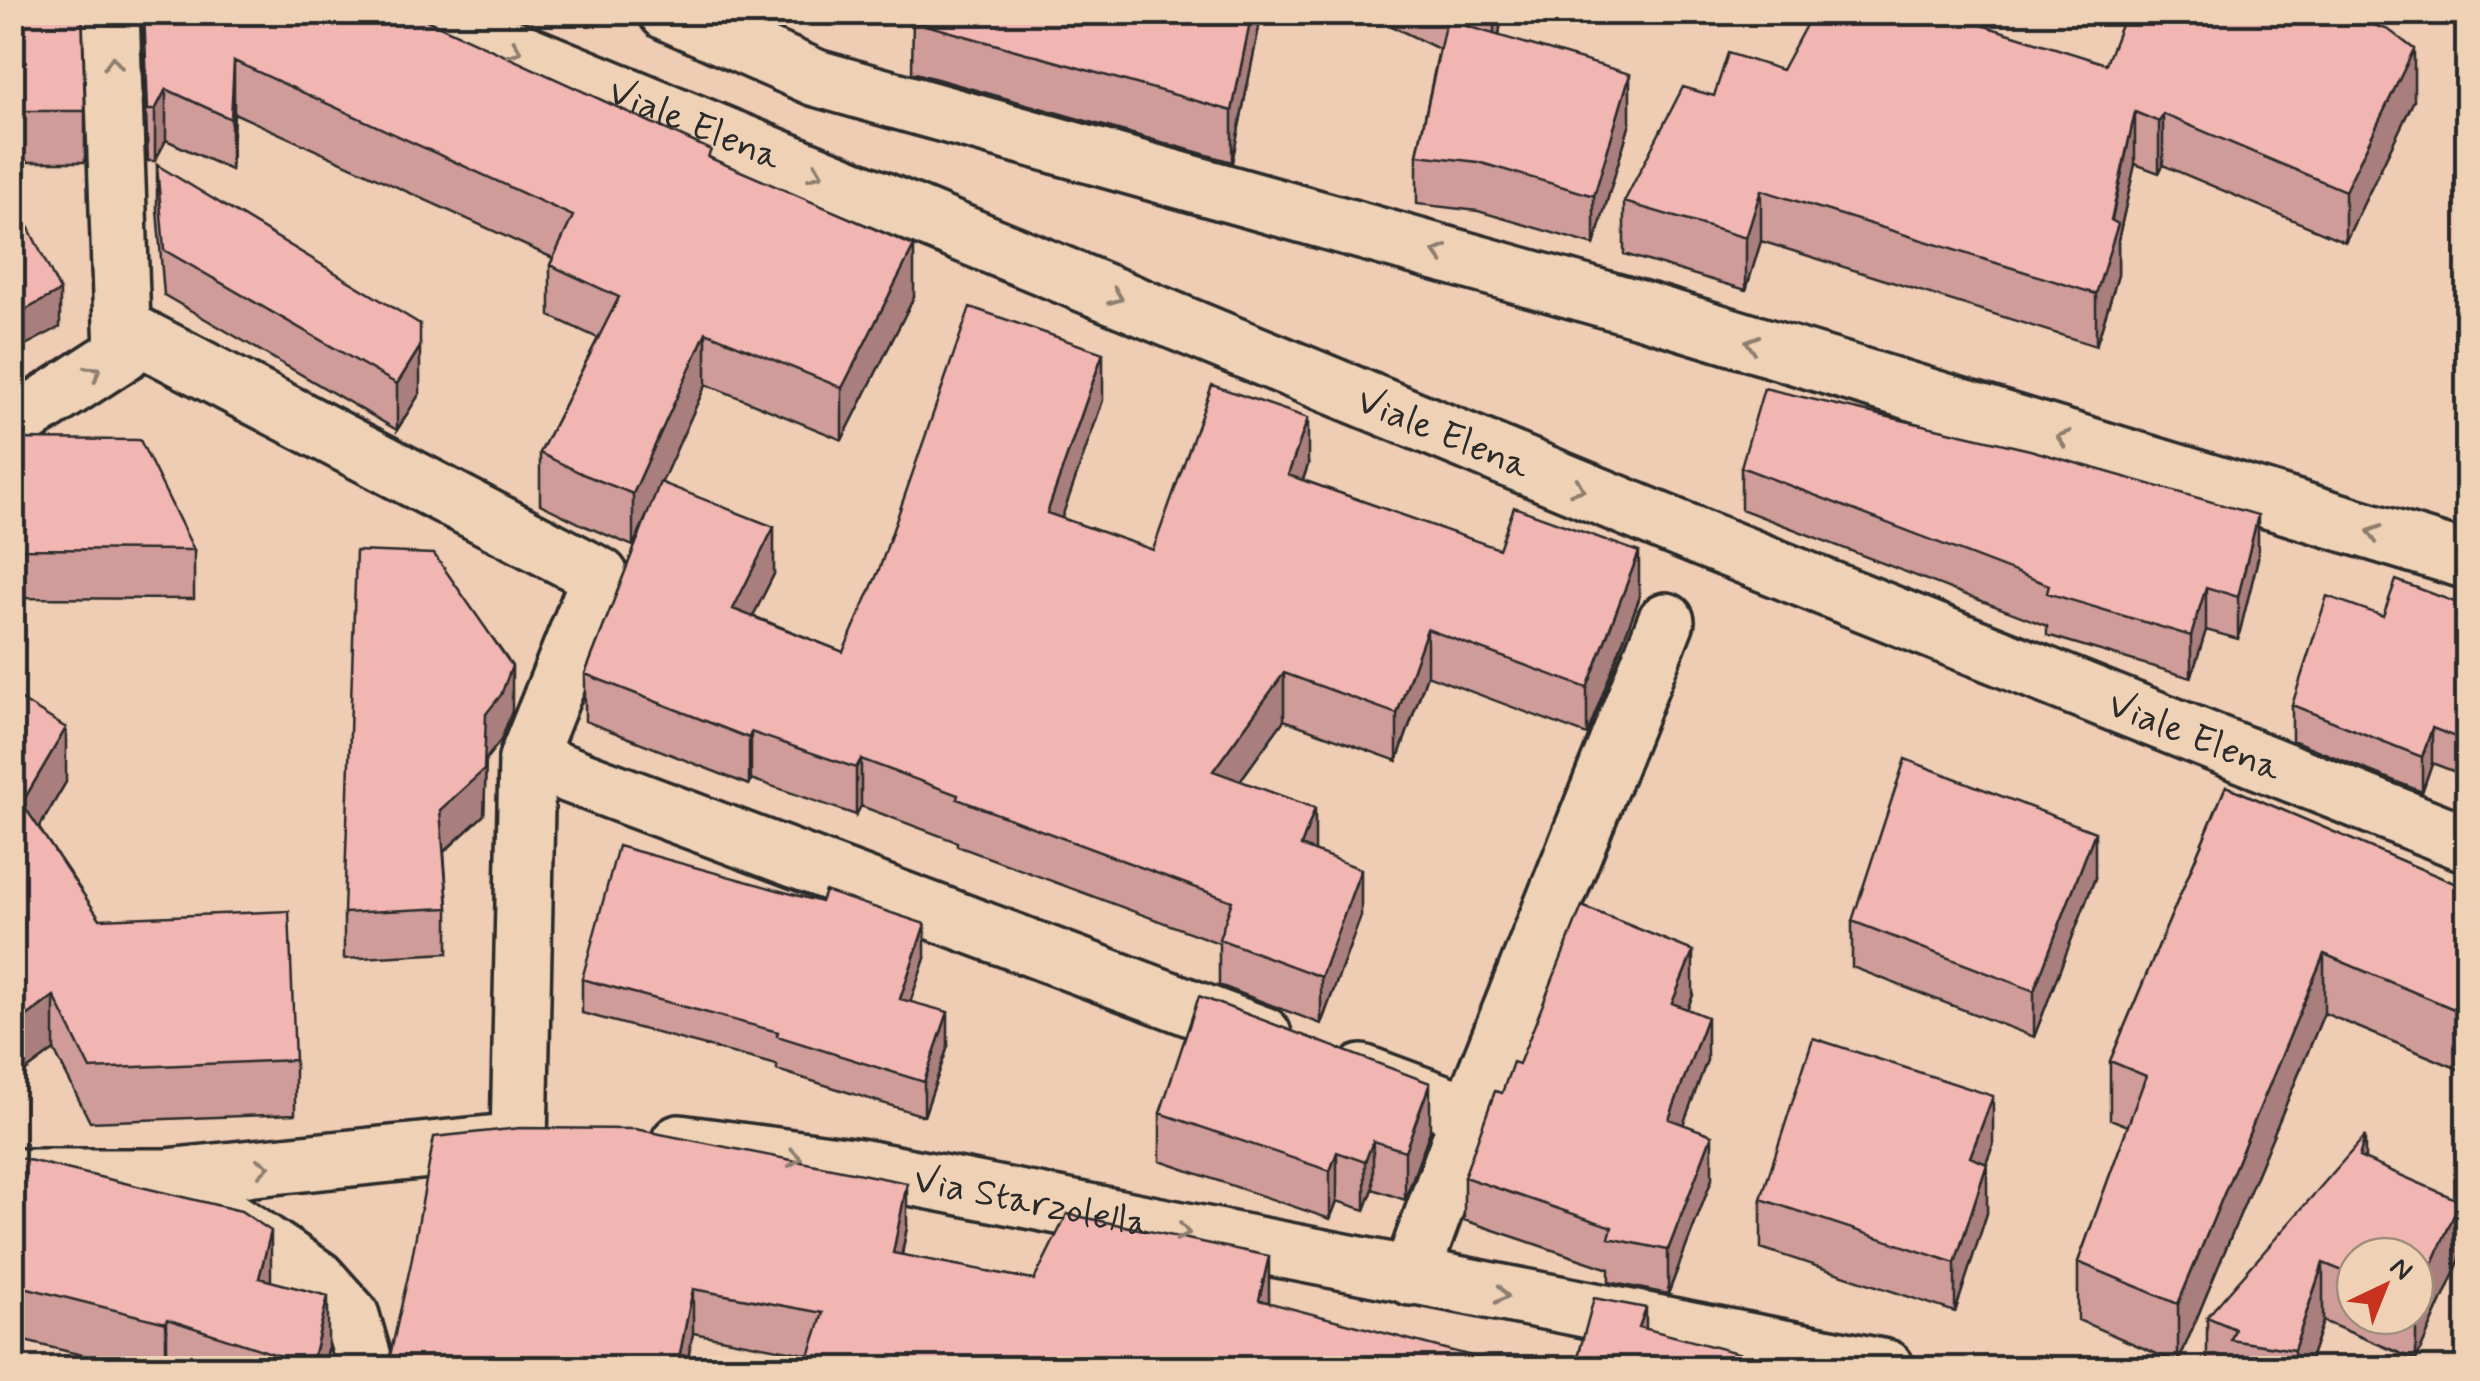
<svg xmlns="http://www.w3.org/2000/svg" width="2480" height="1381" viewBox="0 0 2480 1381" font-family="Mynerve,sans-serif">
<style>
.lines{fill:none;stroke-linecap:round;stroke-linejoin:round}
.minor-casing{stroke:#2b2b2b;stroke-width:62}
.minor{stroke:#efd2b5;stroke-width:55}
.wall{fill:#cf9c99;stroke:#2b2b2b;stroke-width:2.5;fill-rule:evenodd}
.shaded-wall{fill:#a97f7d;stroke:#2b2b2b;stroke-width:2.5}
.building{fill:#f1b5b2;stroke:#2b2b2b;stroke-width:2.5}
.oneway{stroke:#8d7e70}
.labels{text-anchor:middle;stroke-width:10;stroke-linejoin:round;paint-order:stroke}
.street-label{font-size:38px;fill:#2b2b2b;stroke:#efd2b5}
</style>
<rect width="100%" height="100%" fill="#efccb4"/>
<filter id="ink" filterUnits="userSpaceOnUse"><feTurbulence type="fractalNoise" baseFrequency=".01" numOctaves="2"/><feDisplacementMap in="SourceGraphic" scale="20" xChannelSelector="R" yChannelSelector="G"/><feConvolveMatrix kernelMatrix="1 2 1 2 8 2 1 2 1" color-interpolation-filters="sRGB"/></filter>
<g filter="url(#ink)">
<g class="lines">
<g class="minor-casing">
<g id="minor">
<path id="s1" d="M425,12L1701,538L2468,844"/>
<path d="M667,12L816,78L1647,311L2468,561"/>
<path d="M123,328L600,576L527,759"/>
<path d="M12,425L123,353L111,12"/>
<path d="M1362,1073L1470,1113L1666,621"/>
<path d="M519,1141L527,759L1263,1035"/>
<path id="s2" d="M679,1143L859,1167L1886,1368"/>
<path d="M12,1177H166L508,1142"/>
<path d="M210,1206L317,1278L351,1316L366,1368"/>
<path d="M1410,1277L1470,1113"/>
</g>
</g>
<use href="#minor" class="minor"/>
</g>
<path class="wall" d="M12,12L85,111V162H12Z
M142,12H409L711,158L914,297L842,440L706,384L661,483L774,574L753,616L843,652L1103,400L1061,518L1153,550L1308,465L1303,480L1639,599L1587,735L1427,675L1397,761L1284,720L1240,781L1315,851L1361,916L1321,1024L1219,985V943L957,846V842L861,806L856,815L751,779L749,785L585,721V674L653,502L633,546L585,526L540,504V453L598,338L550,316V265L553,258L234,113L231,170L166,140L155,161H148Z
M899,12H1262L1232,162L912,72L913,18Z
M1362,12H1502L1499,36L1630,123L1594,245L1478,211L1417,204V155L1439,49Z
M2374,25L2414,100L2345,242L2163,165L2159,173L2135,164L2118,240V275L2096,346L1761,241L1746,290L1624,254V202L1714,96L1782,70L2106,64Z
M157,165L420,393L397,430L164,295L157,210Z
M12,439L194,550V599L12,598Z
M1741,467L2258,558L2238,639L2206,630L2191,678L2047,635V626L1741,509Z
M2468,607V777L2432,763L2422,792L2292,740V705L2383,616Z
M12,694L66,782L39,828L100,919L295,1060V1114L90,1122L54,1050L12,1081Z
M512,711L501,740L486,759L484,815L444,852L448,908V953L344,959V913Z
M2226,786L2468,889V1073L2324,1013L2178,1363L2078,1320V1262L2128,1126L2110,1119V1061Z
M2095,878L2034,1037L1852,967V921Z
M925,958L910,1002L948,1046L924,1116L777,1070V1065L582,1013V979Z
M1693,995L1687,1009L1707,1060L1683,1124L1712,1179L1668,1294L1609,1282V1269L1464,1220V1177L1502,1093L1519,1064Z
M1160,1113L1430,1131L1405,1200L1373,1189L1365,1210L1337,1201L1330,1219L1160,1161Z
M1993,1145L1986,1164L1987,1213L1955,1312L1761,1248V1199Z
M12,1156L271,1281L328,1349L324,1368H136L12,1338Z
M2365,1160L2460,1259L2416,1360L2323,1321L2307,1368H2207V1317ZM2355,1256H2415V1316H2355Z
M907,1227L902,1255L1034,1280L1269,1300V1303L810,1355L693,1333L686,1368H390V1356Z"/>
<path class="shaded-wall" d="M1252,12H1262L1232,162V111Z
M1496,12H1502L1494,75V23Z
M2352,12H2381L2350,69V17Z
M2414,49V100L2345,242V191Z
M234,61V113L231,170V119Z
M1630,74V123L1594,245V196Z
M166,89V140L155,161V110Z
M2135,112V164L2118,240V275L2096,346V294Z
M2163,114V165L2159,173V122Z
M1761,190V241L1746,290V238Z
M914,246V297L842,440V388Z
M60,291V327L12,352V317Z
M706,332V384L633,546V494Z
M420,347V393L397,430V384Z
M1103,353V400L1047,560V513Z
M1308,418V465L1288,522V475Z
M2258,515V558L2238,639V597Z
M774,527V574L733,656V609Z
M1639,552V599L1587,735V688Z
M2206,587V630L2191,678V636Z
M1427,629V675L1397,761V714Z
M512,666V711L501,740L486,759L484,815L440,855V810L486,714Z
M1284,673V720L1213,818V771Z
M66,728V782L22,857V803Z
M2432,728V763L2422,792V757Z
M751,732V779L749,785V738Z
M861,759V806L856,815V768Z
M1315,808V855L1301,846Z
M2095,832V878L2034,1037V991Z
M1361,869V916L1321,1024V977Z
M925,924V958L900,1033V999Z
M1693,951V995L1672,1046V1003Z
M2324,954V1013L2178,1363V1304Z
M54,996V1050L12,1081V1027Z
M948,1012V1046L924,1116V1082Z
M1707,1017V1060L1669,1163V1119Z
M1430,1083V1131L1405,1200V1151Z
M1993,1096V1145L1970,1206V1157Z
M1712,1135V1179L1668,1294V1250Z
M2365,1136V1194L2359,1157Z
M1373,1141V1189L1365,1210V1162Z
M1337,1152V1201L1330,1219V1171Z
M1987,1164V1213L1955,1312V1263Z
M907,1183V1227L893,1298V1253Z
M2460,1201V1259L2416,1360V1302Z
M271,1231V1285L259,1278Z
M1269,1256V1300L1259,1345V1300Z
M2323,1263V1321L2307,1368H2294V1350Z
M693,1289V1333L686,1368H677Z
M328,1296V1349L324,1368H311Z
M1646,1308V1353L1639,1327Z
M167,1319V1368H166V1323Z"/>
<path class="building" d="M12,12H82L85,111H12Z
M144,12H409L711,150L708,157L914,246L842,388L706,332L633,494L585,475L540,453L619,297L550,265L573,216L234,61L231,119L166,89L155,110H148Z
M914,12H1252L1232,111L912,21Z
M1472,12H1496L1494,23Z
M1813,12H1940L2106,64L2126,12H2352L2350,17L2389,30L2414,49L2345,191L2163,114L2159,122L2135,112L2111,220L2118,224L2096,294L1761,190L1746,238L1624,202L1683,87L1714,96L1728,53L1782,70Z
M1446,20L1630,74L1594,196L1478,162L1417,155Z
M157,165L420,324V347L397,384L164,250Z
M13,196L60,291L12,317V196Z
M970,307L1103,353L1047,513L1153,550L1212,385L1308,418L1288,475L1499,549L1514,507L1639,552L1587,688L1427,629L1397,714L1284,673L1213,771L1315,808L1301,846L1361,869L1321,977L1219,939L1232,901L957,799L958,795L861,759L856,768L751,732L749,738L585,674L660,482L774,527L733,609L843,652L879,570Z
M1764,388L2030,450L2258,515L2238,597L2206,587L2191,636L2047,593L2049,585L1741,467Z
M12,439L140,440L194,550L12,549Z
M356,551L434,554L512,666L501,695L486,714L484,770L440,810L448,908L344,913Z
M2396,580L2468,607V742L2432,728L2422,757L2292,705L2327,596L2383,616Z
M12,694L66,728L22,803L100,919L289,911L295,1060L90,1069L54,996L12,1027Z
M1905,759L2095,832L2034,991L1852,921Z
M2226,786L2468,889V1015L2324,954L2178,1304L2078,1262L2146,1076L2110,1061Z
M618,846L821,902L825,891L925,924L900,999L948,1012L924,1082L777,1036L778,1032L582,979Z
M1582,906L1693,951L1672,1003L1707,1017L1669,1119L1712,1135L1668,1250L1609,1238L1612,1227L1464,1177L1495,1091L1502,1093L1513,1062L1519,1064Z
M1199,996L1430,1083L1405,1151L1373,1141L1365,1162L1337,1152L1330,1171L1160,1113Z
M1813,1038L1993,1096L1970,1157L1987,1164L1955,1263L1761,1199Z
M520,1128L635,1129L907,1183L893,1253L1034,1280L1067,1214L1269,1256L1259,1300L1517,1368H805L823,1313L693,1289L677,1368H432L390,1356L411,1263L434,1137Z
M2365,1136L2359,1157L2460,1201L2416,1302L2415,1256H2355V1276L2323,1263L2294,1350L2231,1340L2235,1329L2207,1317Z
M12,1156L241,1211L271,1231L259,1278L328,1296L311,1366L167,1319L166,1323L12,1284Z
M1594,1298L1646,1308L1639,1327L1776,1363L1774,1368H1575Z"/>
<defs><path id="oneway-chevron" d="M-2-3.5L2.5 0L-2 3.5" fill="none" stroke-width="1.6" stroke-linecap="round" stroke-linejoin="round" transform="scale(2.5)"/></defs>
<g class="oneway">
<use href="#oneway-chevron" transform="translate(515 50) rotate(22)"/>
<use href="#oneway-chevron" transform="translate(113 63) rotate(-92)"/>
<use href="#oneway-chevron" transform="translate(816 173) rotate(22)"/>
<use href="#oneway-chevron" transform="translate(1440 253) rotate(-164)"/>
<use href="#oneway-chevron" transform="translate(1116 297) rotate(22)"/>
<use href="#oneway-chevron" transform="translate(1752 343) rotate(-163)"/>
<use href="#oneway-chevron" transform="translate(94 372) rotate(-33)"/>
<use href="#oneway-chevron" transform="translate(2063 438) rotate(-163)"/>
<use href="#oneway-chevron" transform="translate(1578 488) rotate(22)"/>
<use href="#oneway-chevron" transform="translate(2374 533) rotate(-163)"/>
<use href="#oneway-chevron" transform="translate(795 1158) rotate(8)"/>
<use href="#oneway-chevron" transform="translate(263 1167) rotate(-6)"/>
<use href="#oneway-chevron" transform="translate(1183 1232) rotate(11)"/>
<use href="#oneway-chevron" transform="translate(1502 1295) rotate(11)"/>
</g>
</g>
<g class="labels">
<g class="street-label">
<text dy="13" stroke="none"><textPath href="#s1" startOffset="292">Viale Elena</textPath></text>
<text dy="13" stroke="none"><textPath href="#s1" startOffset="1102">Viale Elena</textPath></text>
<text dy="13" stroke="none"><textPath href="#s1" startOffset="1912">Viale Elena</textPath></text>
<text dy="13" stroke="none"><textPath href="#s2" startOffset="358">Via Starzolella</textPath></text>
</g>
</g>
<rect width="2480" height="1381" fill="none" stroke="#efd2b5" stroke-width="50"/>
<rect x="25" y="25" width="2430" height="1331" fill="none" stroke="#2b2b2b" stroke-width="4" filter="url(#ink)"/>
<g transform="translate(2385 1286) rotate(43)"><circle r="48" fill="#efd2b5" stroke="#a18f7e" stroke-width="2.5"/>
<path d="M0-8L18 38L0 25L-18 38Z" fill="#c8321e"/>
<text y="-15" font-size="28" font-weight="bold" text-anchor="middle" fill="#2b2b2b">N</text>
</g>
</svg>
